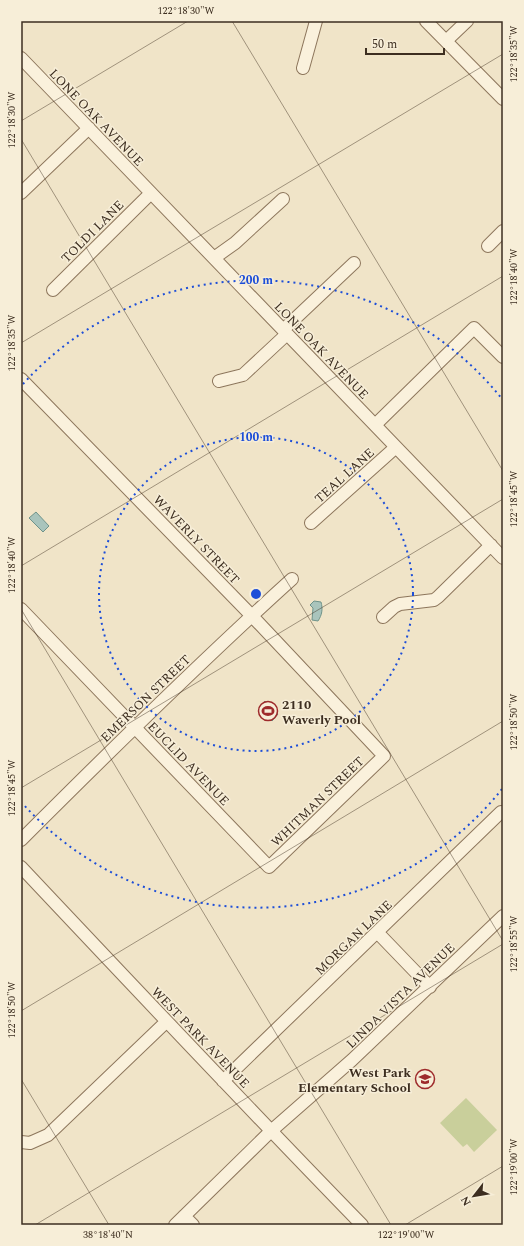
<svg xmlns="http://www.w3.org/2000/svg" width="524" height="1246" viewBox="0 0 524 1246" font-family="Spectral,serif">
<style>
.green{fill:#c9cf9b}
.water{fill:#a9c4bc;stroke:#6f938a}
.lines{fill:none;stroke-linecap:round;stroke-linejoin:round}
.minor-casing{stroke:#8d765c;stroke-width:14}
.minor{stroke:#faf1dc;stroke-width:12}
.ticks{fill:none;stroke:#3d2e20;stroke-width:1;stroke-opacity:0.45}
.ring{fill:none;stroke:#1d4ed8;stroke-width:2;stroke-dasharray:2 4}
.labels{text-anchor:middle;stroke-width:3;stroke-linejoin:round;paint-order:stroke}
.street-label{font-size:13px;fill:#3d2e20;stroke:#f7eed8}
.poi-label{font-size:13px;font-weight:bold;fill:#3d2e20;stroke:#f7eed8;text-anchor:start}
.centre{fill:#1d4ed8;stroke:#f7eed8;stroke-width:2}
.ring-label{font-size:12px;text-anchor:middle;font-weight:bold;fill:#1d4ed8;stroke:#f7eed8;stroke-width:3;stroke-linejoin:round;paint-order:stroke}
.neatline{fill:none;stroke:#3d2e20;stroke-width:1.5}
.ticks-label{font-size:10px;text-anchor:middle;fill:#3d2e20}
</style>
<rect width="100%" height="100%" fill="#f0e4c8"/>
<path class="green" d="M466,1098L497,1130L474,1152L467,1144L463,1147L440,1123Z"/>
<path class="water" d="M36,512L49,526L43,532L29,518Z
M314,601L321,602C323,609 322,615 318,621L312,620L313,608L310,605Z
M265,701L278,714L272,721L259,707Z"/>
<g class="lines">
<g class="minor-casing">
<path id="minor" d="M426,21L503,99
M446,41L467,21
M21,58L503,558
M303,68L316,21
M21,193L89,128
M488,246L503,231
M214,258L235,243L283,199
M53,290L151,193
M283,330L354,263
M21,379L252,616L384,756L269,867L21,609
M219,381L243,375L287,334
M375,425L474,328L503,357
M311,523L396,447
M383,617L394,607L400,604L434,600L438,597L491,545
M21,840C110,751 199,663 292,579
M21,867C134,987 247,1107 362,1225
M377,932L430,987
M223,1081L501,812
M21,1142L30,1143L48,1135L166,1022
M184,1216L193,1225
M175,1225L271,1131L352,1060L503,916"/>
</g>
<use href="#minor" class="minor"/>
</g>
<path class="ticks" d="M232,21L503,471M21,121L188,21M21,139L503,941M21,343L503,54M21,566L503,276M21,609L391,1225M21,788L503,499M21,1011L503,721M21,1079L109,1225M35,1225L503,944M405,1225L503,1166"/>
<g class="ring">
<circle cx="256" cy="594" r="157"/>
<path d="M502 789A314 314 0 0 1 23 804M23 384A314 314 0 0 1 502 399"/>
</g>
<defs>
<g id="stadium-ring" transform="scale(1)"><circle r="9.5" fill="#f7eed8" stroke="#9e2a2b" stroke-width="1.5"/><path d="M0-5a6.5 5 0 1 0 0 10a6.5 5 0 1 0 0-10ZM-3.5-1.8h7v3.6h-7Z" fill="#9e2a2b"/></g>
<g id="school-ring" transform="scale(1)"><circle r="9.5" fill="#f7eed8" stroke="#9e2a2b" stroke-width="1.5"/><path d="M0-5L7-2L0 1L-7-2ZM-4 1L0 2.5L4 1V4Q0 6-4 4Z" fill="#9e2a2b"/></g>
</defs>
<g fill-rule="evenodd">
<use href="#stadium-ring" x="268" y="711"/>
<use href="#school-ring" x="425" y="1079"/>
</g>
<g class="labels">
<g class="street-label">
<text transform="translate(97 117) rotate(46)" y="5">LONE OAK AVENUE</text>
<text transform="translate(92 231) rotate(-45)" y="5">TOLDI LANE</text>
<text transform="translate(322 350) rotate(46)" y="5">LONE OAK AVENUE</text>
<text transform="translate(344 475) rotate(-42)" y="5">TEAL LANE</text>
<text transform="translate(197 539) rotate(46)" y="5">WAVERLY STREET</text>
<text transform="translate(145 698) rotate(-44)" y="5">EMERSON STREET</text>
<text transform="translate(189 763) rotate(46)" y="5">EUCLID AVENUE</text>
<text transform="translate(317 801) rotate(-44)" y="5">WHITMAN STREET</text>
<text transform="translate(353 937) rotate(-44)" y="5">MORGAN LANE</text>
<text transform="translate(400 995) rotate(-44)" y="5">LINDA VISTA AVENUE</text>
<text transform="translate(201 1037) rotate(46)" y="5">WEST PARK AVENUE</text>
</g>
<g class="poi-label">
<text x="282" y="709">2110<tspan x="282" dy="15">Waverly Pool</tspan></text>
<text x="411" y="1077" text-anchor="end">West Park<tspan x="411" dy="15">Elementary School</tspan></text>
</g>
</g>
<circle cx="256" cy="594" r="6" class="centre"/>
<g class="ring-label">
<text x="256" y="284">200 m</text>
<text x="256" y="441">100 m</text>
</g>
<rect width="524" height="1246" fill="none" stroke="#f7eed8" stroke-width="44"/>
<g transform="translate(474 1196) rotate(239)" stroke="#f7eed8" stroke-width="3" paint-order="stroke">
<path d="M0-3L7 15L0 10L-7 15Z" fill="#3d2e20"/>
<text y="-6" font-size="11" font-weight="bold" text-anchor="middle" fill="#3d2e20">N</text>
</g>
<path d="M366 48v6h78v-6" fill="none" stroke="#3d2e20" stroke-width="2"/>
<text x="372" y="48" font-size="12" fill="#3d2e20" stroke="#f7eed8" stroke-width="3" paint-order="stroke">50 m</text>
<rect x="22" y="22" width="480" height="1202" class="neatline"/>
<g class="ticks-label">
<text x="186" y="14">122°18'30"W</text>
<text transform="translate(513 54) rotate(-90)" y="4">122°18'35"W</text>
<text transform="translate(11 120) rotate(-90)" y="4">122°18'30"W</text>
<text transform="translate(513 277) rotate(-90)" y="4">122°18'40"W</text>
<text transform="translate(11 343) rotate(-90)" y="4">122°18'35"W</text>
<text transform="translate(513 499) rotate(-90)" y="4">122°18'45"W</text>
<text transform="translate(11 565) rotate(-90)" y="4">122°18'40"W</text>
<text transform="translate(513 722) rotate(-90)" y="4">122°18'50"W</text>
<text transform="translate(11 788) rotate(-90)" y="4">122°18'45"W</text>
<text transform="translate(513 944) rotate(-90)" y="4">122°18'55"W</text>
<text transform="translate(11 1010) rotate(-90)" y="4">122°18'50"W</text>
<text transform="translate(513 1167) rotate(-90)" y="4">122°19'00"W</text>
<text x="108" y="1238">38°18'40"N</text>
<text x="406" y="1238">122°19'00"W</text>
</g>
</svg>
